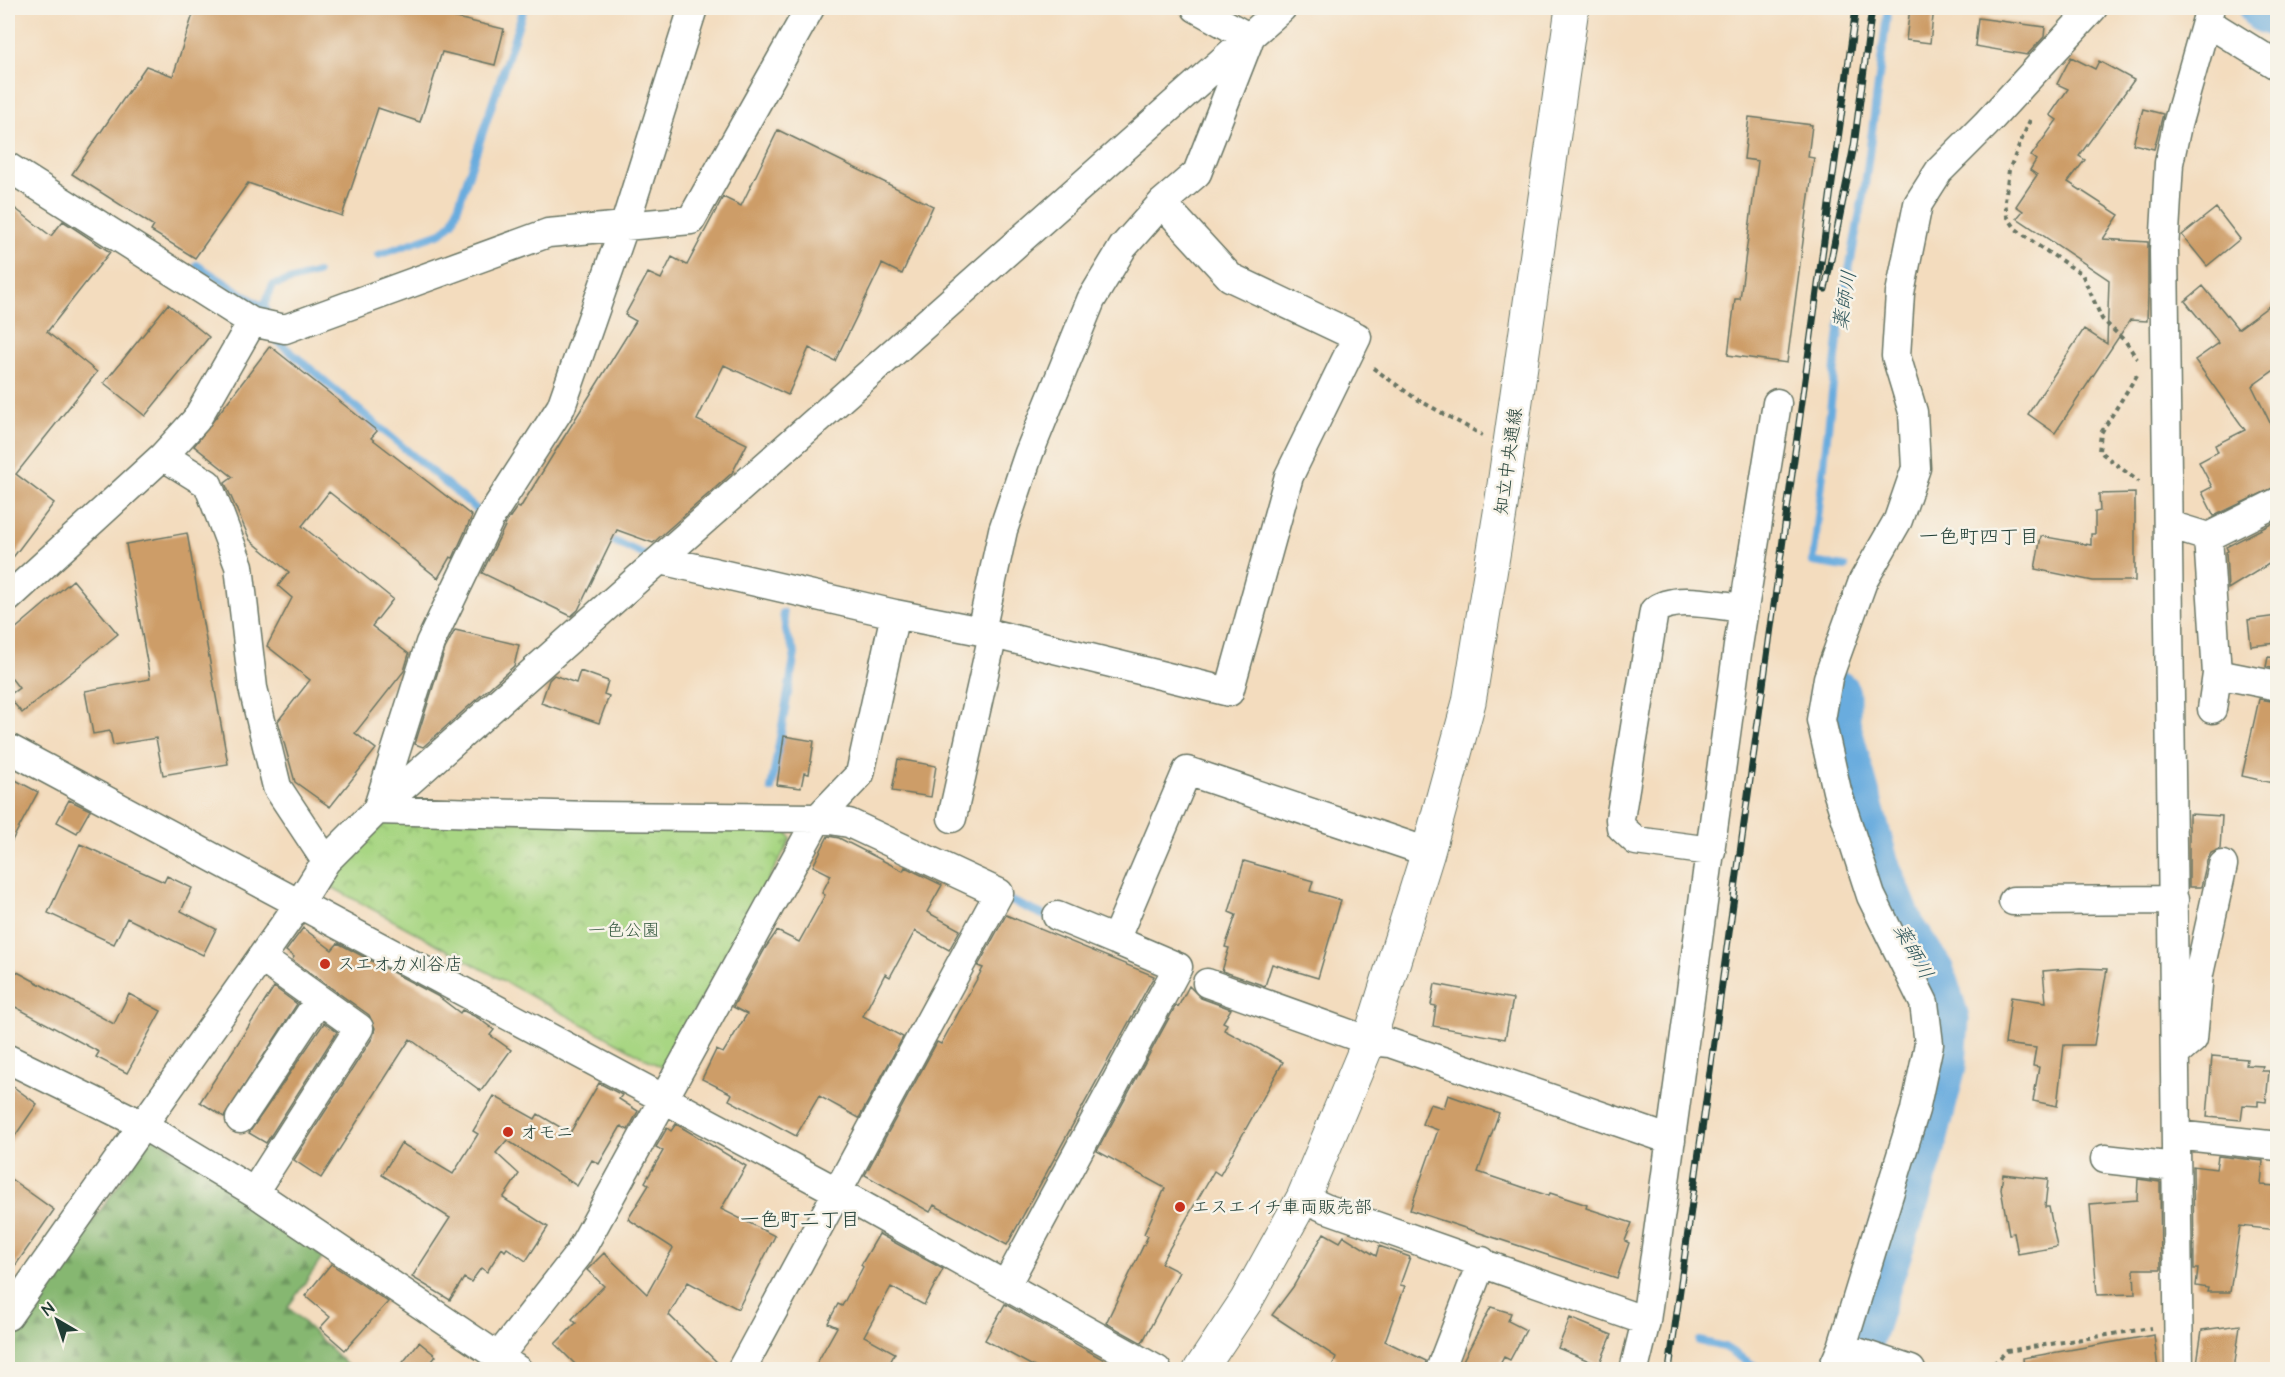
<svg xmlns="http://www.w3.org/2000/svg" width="2285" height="1377" viewBox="0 0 2285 1377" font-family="'Architects Daughter','Klee One',sans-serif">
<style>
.forest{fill:url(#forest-firs);stroke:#527a52;stroke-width:1.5}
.park{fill:url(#park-crowns);stroke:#648a5c;stroke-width:1.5}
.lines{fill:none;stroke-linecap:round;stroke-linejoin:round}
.stream{stroke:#69acde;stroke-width:8}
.river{stroke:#69acde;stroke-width:51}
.building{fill:#cd9d68}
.minor-casing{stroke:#697564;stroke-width:31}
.tertiary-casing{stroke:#697564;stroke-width:35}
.path{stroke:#697564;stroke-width:4;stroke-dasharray:4.5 4.5;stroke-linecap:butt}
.minor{stroke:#fff;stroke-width:28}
.tertiary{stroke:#fff;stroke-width:33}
.rail-casing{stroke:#1f3d34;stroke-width:7}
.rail{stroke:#f7f3e8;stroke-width:4.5;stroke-dasharray:14;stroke-linecap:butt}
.poi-dot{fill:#c8321e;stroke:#f7f3e8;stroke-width:2}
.labels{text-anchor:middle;stroke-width:5;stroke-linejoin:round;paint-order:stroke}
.street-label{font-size:18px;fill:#1f3d34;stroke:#f7f3e8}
.park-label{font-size:18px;fill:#3a5c44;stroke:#f7f3e8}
.poi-label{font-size:18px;fill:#1f3d34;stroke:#f7f3e8;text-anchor:start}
.water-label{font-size:20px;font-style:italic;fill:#32595e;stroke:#f7f3e8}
.neighbourhood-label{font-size:20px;fill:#1f3d34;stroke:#f7f3e8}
</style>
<defs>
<pattern id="forest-firs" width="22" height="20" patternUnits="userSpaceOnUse" patternTransform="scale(1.5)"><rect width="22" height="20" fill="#86b771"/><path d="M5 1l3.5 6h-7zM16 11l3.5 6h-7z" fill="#6d965e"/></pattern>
<pattern id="park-crowns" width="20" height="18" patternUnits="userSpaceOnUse" patternTransform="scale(1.5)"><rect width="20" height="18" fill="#a8d683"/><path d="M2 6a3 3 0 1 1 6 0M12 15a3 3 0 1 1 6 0" fill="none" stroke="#88af6c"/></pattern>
</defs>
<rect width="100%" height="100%" fill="#f7f3e8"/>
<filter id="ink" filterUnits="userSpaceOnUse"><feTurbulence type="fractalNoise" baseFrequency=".0167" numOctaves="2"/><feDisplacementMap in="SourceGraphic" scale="12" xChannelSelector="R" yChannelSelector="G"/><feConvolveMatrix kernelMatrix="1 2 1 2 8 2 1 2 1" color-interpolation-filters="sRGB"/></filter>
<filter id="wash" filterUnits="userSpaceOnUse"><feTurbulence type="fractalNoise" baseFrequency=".008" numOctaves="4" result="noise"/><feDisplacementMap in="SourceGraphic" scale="24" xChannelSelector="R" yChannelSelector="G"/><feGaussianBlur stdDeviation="1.35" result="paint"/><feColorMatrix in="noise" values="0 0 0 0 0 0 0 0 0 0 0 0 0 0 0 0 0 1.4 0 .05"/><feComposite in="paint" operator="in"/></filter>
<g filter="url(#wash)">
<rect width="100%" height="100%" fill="#f3dcbe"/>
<path class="forest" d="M153,1136L330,1247L288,1307L351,1369L8,1370V1341Z"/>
<path class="park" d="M383,820L783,824L791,839L663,1068L328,885Z"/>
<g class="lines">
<path class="stream" d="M378,255L441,233L453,222L524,8
M197,265L266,309
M264,305L273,285L317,273
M274,338L482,514
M602,536L645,555
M1845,567L1813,562L1841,313L1865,185L1888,8
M771,789L795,653L787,635L783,613
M1011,901L1052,919
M1699,1341L1724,1347L1761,1370"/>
<path class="river" d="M2265,8L2278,13
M1835,695V724L1874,866L1900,929L1930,975L1944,1019L1941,1065L1918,1156L1848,1370"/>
</g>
<g id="blocks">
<path class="building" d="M195,8H414L504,29L495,65L442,52L420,122L378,108L342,216L248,183L195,258L151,231L154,226L72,174L146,66L173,76Z
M1910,8H1934L1930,43L1906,40Z
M1978,18L2045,27L2044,37L2027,55L1975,46Z
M2071,57L2095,69L2099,61L2134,80L2079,156L2085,160L2068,182L2119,215L2103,239L2148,242V295L2147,321L2130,320L2055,433L2028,414L2084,329L2107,344L2109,280L2017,218L2023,211L2016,206L2037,175L2030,170L2036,160L2031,156L2057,120L2050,115L2068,89L2057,84Z
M2143,109L2163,114L2154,149L2133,144Z
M1749,117L1812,125L1808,157L1814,158L1787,363L1728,355L1735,299H1740L1758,161L1744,159Z
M778,130L933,206L902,274L882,264L835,361L809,348L788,395L724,365L697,420L747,444L732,473L653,543L617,530L578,610L571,616L482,573L508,520L517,507L520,508L636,321L625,315L648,273L661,279L672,257L687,265L723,197L741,206Z
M8,203L51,236L63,221L110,252L47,332L97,372L16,474L54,503L8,564Z
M2216,208L2240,239L2207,266L2182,235Z
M2203,286L2238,329L2277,300V368L2252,386L2277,437V486L2214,516L2202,492L2212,487L2199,462L2218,452L2215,445L2245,430L2195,360L2219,343L2185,301Z
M168,304L209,337L145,416L104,383Z
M270,346L377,431L371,438L472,516L453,558L450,557L438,578L329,492L302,526L393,599L372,626L409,654L404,671L355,733L376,749L330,807L295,782L278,721L310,680L267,646L292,598L278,586L289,572L250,540L225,483L233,477L194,446Z
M2135,493V581H2093L2035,569L2041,536L2091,545V534H2095V512L2100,511L2099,494Z
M2277,521V559L2228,589L2226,552L2228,551L2226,547Z
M187,533L228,764L163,775L156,738L113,745L110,731L93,734L85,691L150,679L126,544Z
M73,580L118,634L22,713L8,696L19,688L8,674V635Z
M2277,616V643L2251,646L2248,620Z
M455,630L519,645L514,666L423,747L415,744L445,649Z
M2268,657L2277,658V669L2266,667Z
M580,671L608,681L604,694L609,696L599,723L541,703L549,680L554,675L576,683Z
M2259,699L2277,702V784L2242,776Z
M784,736L814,741L809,774L804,773L801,788L777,785Z
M898,759L936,766L931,797L892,791Z
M8,776L38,792L8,848Z
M69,800L90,810L77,833L57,822Z
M2189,814L2222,816L2220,849L2211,853L2207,861L2201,887H2189Z
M828,836L839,838L903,871L905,867L942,885L927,912L960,930L949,950L915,931L890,977L885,974L863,1016L903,1037L859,1118L819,1096L796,1136L729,1100L732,1094L702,1079L716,1050L723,1053L747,1014L733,1007L766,947L777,931L799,942L825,895L822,893L831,875L813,866Z
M80,844L164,882L167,876L192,888L181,911L216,929L203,955L127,918L114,944L48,913Z
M1244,861L1313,881L1310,891L1341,900L1318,978L1272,964L1265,986L1222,971L1229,948L1225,947L1236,915L1229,912Z
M1006,915L1154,976L1007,1245L934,1205L930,1212L865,1175L937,1042L941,1044L983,968L978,966Z
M303,928L332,950L338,943L439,997L460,1013L462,1010L478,1018L494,1030L490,1035L511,1050L481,1091L410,1039L321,1178L294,1160L373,1037L375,1028L369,1015L292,960L294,957L286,951Z
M8,967L114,1024L129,994L161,1011L127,1073L96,1057L99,1052L8,1003Z
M2080,968L2107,969L2094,1045H2064L2057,1106L2033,1101L2039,1067L2033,1066L2036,1048L2005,1044L2011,997L2046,1002L2043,971Z
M1435,984L1513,999L1505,1039L1433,1026L1436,1006L1431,1005Z
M1189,986L1201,998L1231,1009L1223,1022L1227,1024L1224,1030L1283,1062L1220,1175L1214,1171L1161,1263L1179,1272L1142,1343L1106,1323L1148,1236L1144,1234L1165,1188L1097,1151L1176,1005L1178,1007Z
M274,987L297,1004L224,1117L200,1102Z
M324,1023L337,1032L266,1143L249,1133Z
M2212,1056L2247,1059L2246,1065L2263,1066L2262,1071H2269L2266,1102L2258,1101V1106L2243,1105L2241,1120L2207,1117Z
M8,1083L37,1104L8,1146Z
M599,1083L622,1095L619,1099L638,1111L628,1130L621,1126L599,1164L592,1160L577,1186L507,1140L496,1153L519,1174L503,1198L548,1227L526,1261L507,1248L505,1251L502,1248L487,1272L481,1268L471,1282L464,1278L450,1300L412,1277L450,1218L382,1175L401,1143L453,1174L478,1134L473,1131L494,1096L535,1119L538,1114L570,1133Z
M1448,1095L1499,1113L1478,1172L1549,1196L1550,1193L1587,1205L1586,1208L1632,1223L1625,1241L1629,1243L1617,1278L1410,1210L1438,1130L1422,1124L1430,1104L1444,1108Z
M676,1124L746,1166L721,1209L775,1236L738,1309L688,1282L669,1315L725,1370H581L555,1344L576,1323L572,1319L604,1286L587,1270L604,1253L647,1294L673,1248L628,1219L649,1185L645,1182L663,1151L656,1147L667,1128L671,1131Z
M2218,1156L2263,1161L2261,1185L2277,1186V1230L2240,1226L2230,1292H2207L2208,1288L2196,1286L2198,1269H2194L2193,1166L2216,1169Z
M2003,1174L2048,1179L2045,1207H2049L2057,1247L2018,1254L2014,1233L2009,1234L2001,1189Z
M8,1177L54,1210L8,1276Z
M2138,1179L2160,1182L2161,1269H2134L2135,1294L2097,1295L2090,1204L2137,1200Z
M1324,1233L1340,1242L1344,1236L1376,1256L1379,1246L1410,1257L1400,1285L1405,1286L1385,1341L1426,1361L1424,1370H1331L1336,1357L1272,1315L1293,1287Z
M879,1234L943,1269L924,1305L891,1287L864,1336L895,1353L886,1370H813L837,1327L828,1323L838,1304L842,1306L863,1267L861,1265Z
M331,1264L388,1302L345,1350L320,1328L330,1317L305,1296Z
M1005,1304L1122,1370H1040L985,1340Z
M1491,1307L1511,1313L1508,1321L1526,1330L1510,1360L1504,1357L1497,1370H1458Z
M1570,1318L1612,1335L1599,1365L1558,1348Z
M2240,1325L2234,1370H2196L2202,1330Z
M2154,1335L2158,1370H2024L2023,1358Z
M419,1342L436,1356L425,1370H397Z"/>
</g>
</g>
<g filter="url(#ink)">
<use href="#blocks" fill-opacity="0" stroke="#697564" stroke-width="1.5"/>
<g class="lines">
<g class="minor-casing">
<path id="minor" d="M693,8L625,224L561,407L491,516L430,643L377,810L590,816L818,818L849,823L999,893L741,1370
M1196,8L1250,38
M2207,22L2278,66
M8,167L252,322L285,329L548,233L691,220L810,8
M1162,203L1197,173L1248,43
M163,456L208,484L239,566L253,688L277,787L326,861
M2169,525L2208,537L2217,674L2212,709
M2208,537L2278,502
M661,560L895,614L981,631L1229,692L1289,476L1357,337L1230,277L1162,203L1123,247L1091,300L1029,453L1003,530L981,631
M8,598L163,456L196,420L252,322
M2217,674L2278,686
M8,748L838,1192L1157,1370
M952,818L993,634
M1711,851L1636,841L1621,827L1620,819L1654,611C1673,594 1719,606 1744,608
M2013,901L2174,900
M1057,916L1115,940
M1207,983L1369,1041L1390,1043L1671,1140
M2179,1051L2193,1039L2199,974L2223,865
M8,1059L141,1124L254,1192L518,1370
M240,1119L319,1000
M2176,1135L2278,1146
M2105,1159L2176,1167
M254,1192L359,1028L261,958
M1303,1198L1325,1208L1646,1321
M1006,1285L1178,967L1115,940L1187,771L1428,852
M8,1316L299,904L326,861L377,810L1282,8
M1842,1347L1915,1110L1929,1044L1924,1003L1871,896L1837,791L1821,720L1828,678L1863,581L1898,520L1916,468L1913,412L1896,356L1900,293L1918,204L1939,171L1986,124L2093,8
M499,1356L578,1255L818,818L860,774L895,614
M1440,1370L1482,1261
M1634,1370L1646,1321L1738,646L1777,403
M1832,1370L1842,1347L1911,1370
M2179,1370L2164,250L2169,163L2177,125L2210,8"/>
</g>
<g class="tertiary-casing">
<path id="tertiary" d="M1200,1370L1246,1301L1303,1198L1369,1041L1428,852L1469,702L1500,513L1572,8"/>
</g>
<path class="path" d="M2030,120L2009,170L2005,201L2007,216L2016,229L2040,247L2082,274L2102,319L2126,342L2137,359
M1373,368L1415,398L1482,435
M2137,375L2101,433L2099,451L2139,482
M1987,1370L2007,1351L2151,1328"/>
<use href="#minor" class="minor"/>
<use href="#tertiary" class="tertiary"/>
<g class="rail-casing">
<path id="rail" d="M1825,289L1854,146L1872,8
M1669,1370L1856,8"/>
</g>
<use href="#rail" class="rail"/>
</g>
</g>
<g class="poi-dot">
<circle cx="325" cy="964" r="6"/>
<circle cx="508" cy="1132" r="6"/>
<circle cx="1180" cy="1207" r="6"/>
</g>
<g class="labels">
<g class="street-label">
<text transform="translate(1508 461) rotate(-82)" y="6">知立中央通線</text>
</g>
<g class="park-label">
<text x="624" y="936">一色公園</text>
</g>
<g class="poi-label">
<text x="337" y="970">スエオカ刈谷店</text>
<text x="520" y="1138">オモニ</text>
<text x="1192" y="1213">エスエイチ車両販売部</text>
</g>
<g class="water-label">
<text transform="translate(1844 300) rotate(-81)" y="7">薬師川</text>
<text transform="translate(1914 951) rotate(61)" y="7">薬師川</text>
</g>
<g class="neighbourhood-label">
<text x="1979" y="543">一色町四丁目</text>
<text x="800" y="1226">一色町二丁目</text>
</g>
</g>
<rect width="2285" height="1377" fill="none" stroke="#f7f3e8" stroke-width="30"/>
<g transform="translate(57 1320) rotate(321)" stroke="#f7f3e8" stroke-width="4.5" paint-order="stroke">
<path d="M0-4.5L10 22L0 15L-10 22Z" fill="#1f3d34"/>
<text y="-9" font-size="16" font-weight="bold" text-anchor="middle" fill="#1f3d34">N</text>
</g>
</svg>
